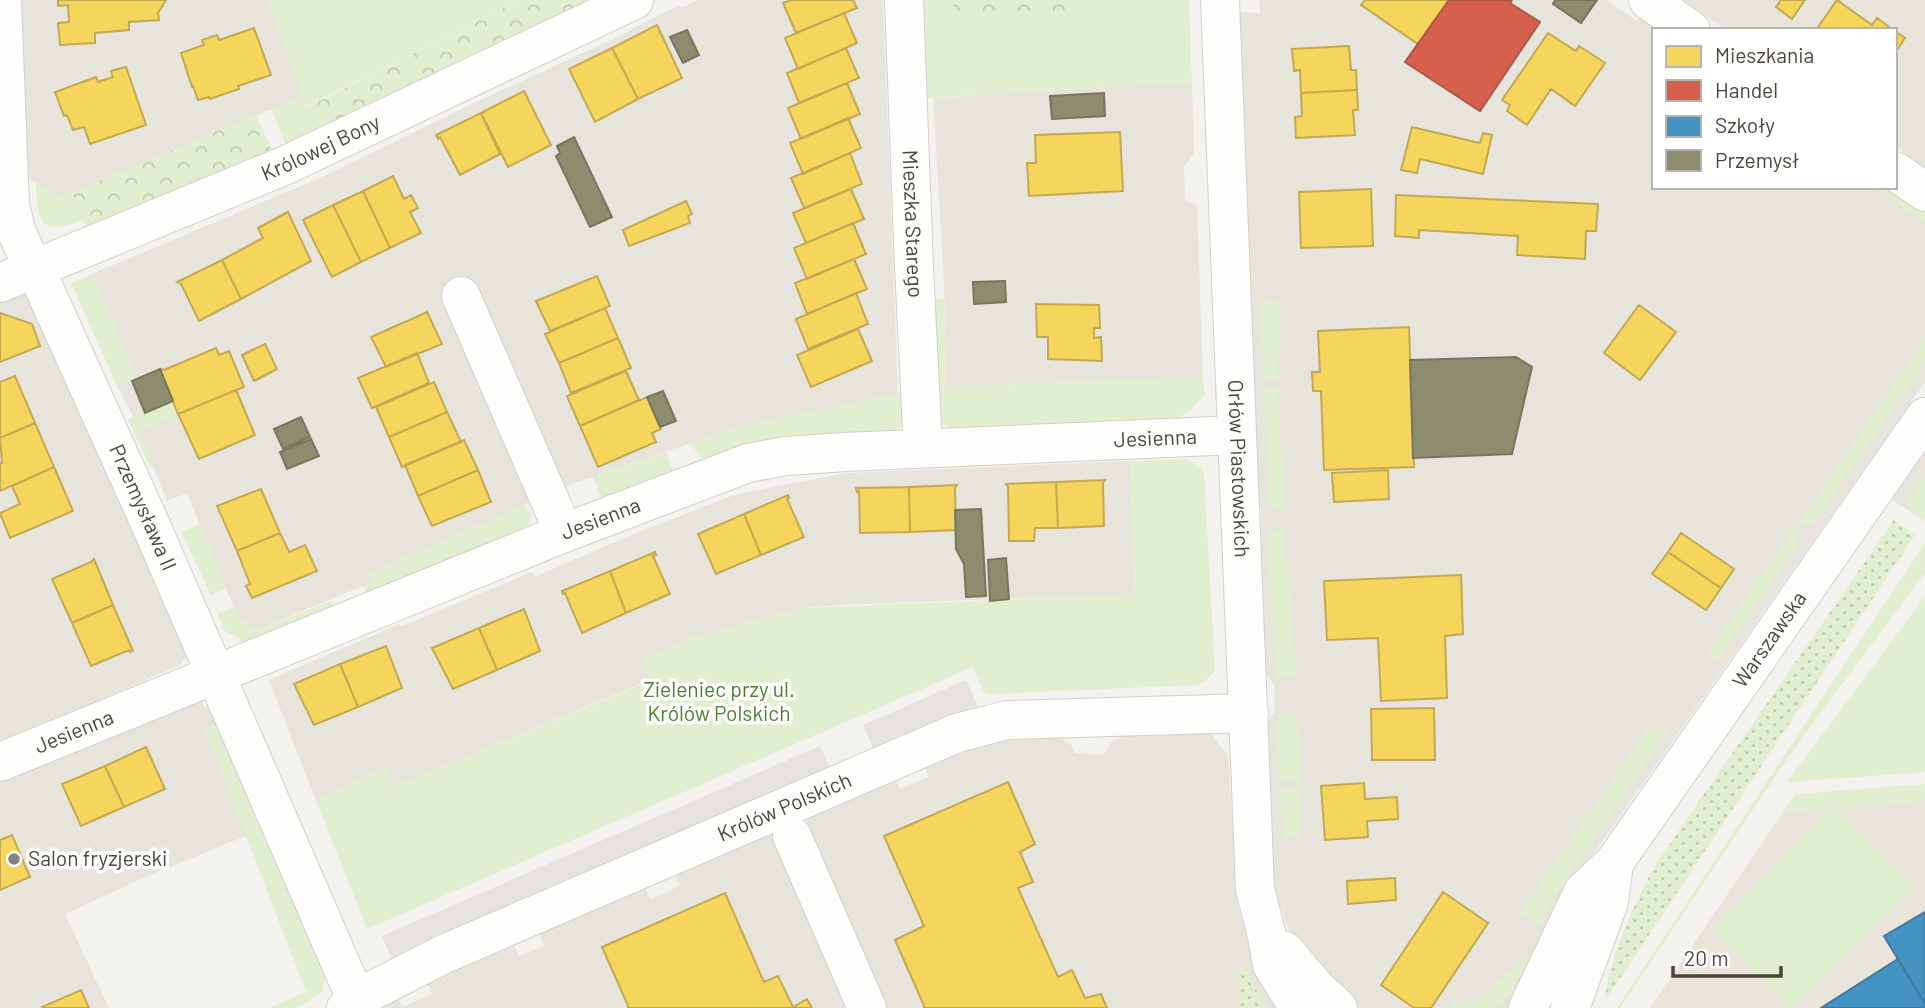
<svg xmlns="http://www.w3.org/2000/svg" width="1925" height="1008" viewBox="0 0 1925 1008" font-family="Barlow,sans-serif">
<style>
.residential{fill:#e7e4dc}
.education{fill:#eae5da}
.green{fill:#e1eecf}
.forest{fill:url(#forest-crowns)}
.garden{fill:url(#garden-dots)}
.parking{fill:#e6e3df}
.homes{fill:#f6d55c;stroke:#c3aa52;stroke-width:2}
.shops{fill:#d6604d;stroke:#ac5847;stroke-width:2}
.schools{fill:#4393c3;stroke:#457b9a;stroke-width:2}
.industry{fill:#8c8c6e;stroke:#78765e;stroke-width:2}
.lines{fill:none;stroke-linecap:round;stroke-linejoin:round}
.minor-casing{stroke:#d2d0cb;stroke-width:40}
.tertiary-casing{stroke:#d2d0cb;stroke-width:40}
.minor{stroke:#fdfdfc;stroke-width:38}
.tertiary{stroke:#fdfdfc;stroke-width:38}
.poi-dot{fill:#868178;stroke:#fff;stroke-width:2.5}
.labels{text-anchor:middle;stroke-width:7;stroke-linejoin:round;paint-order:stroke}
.street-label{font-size:21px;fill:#4b4439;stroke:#fff}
.park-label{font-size:21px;fill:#4a7f2a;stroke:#fff}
.poi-label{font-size:21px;fill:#4b4439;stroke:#fff;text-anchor:start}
</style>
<defs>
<pattern id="forest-crowns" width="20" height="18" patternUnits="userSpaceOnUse" patternTransform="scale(1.75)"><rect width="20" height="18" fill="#e1eecf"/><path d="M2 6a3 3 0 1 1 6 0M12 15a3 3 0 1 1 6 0" fill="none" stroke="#c3cdb2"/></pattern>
<pattern id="garden-dots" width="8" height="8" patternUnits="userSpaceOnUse" patternTransform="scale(1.75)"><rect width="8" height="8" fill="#e1eecf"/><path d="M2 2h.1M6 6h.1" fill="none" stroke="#c3cdb2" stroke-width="1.8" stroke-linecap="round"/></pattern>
</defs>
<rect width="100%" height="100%" fill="#f4f2ee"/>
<path class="residential" d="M17,0H268L303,96L61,197L25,176Z
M698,0H883L898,394L737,427L572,484L369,573L372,582L255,631L237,615L187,493L167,501L133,416L117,386L137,379L92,274L320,178L476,102L609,41L665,12L680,6L682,8Z
M1259,0H1607L1635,20L1642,17L1659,30H1654V187H1891L1925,210V382L1576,879L1518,1008H1356L1291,935L1278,900L1273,878L1267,724L1270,717L1275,713L1274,684L1265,674L1259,531L1262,528L1261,508L1258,506L1239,12L1260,13Z
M1684,0H1925V168L1895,146V30H1726Z
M1192,82L1194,154L1184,166L1185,200L1197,206L1203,377L946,387L944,282L933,98Z
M22,292L28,293L187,648L186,658L180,665L0,744V300Z
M1925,452V521L1892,500Z
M1130,461L1135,594L839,605L803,608L784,613L694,637L645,658L652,679L394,787L384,769L316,801L269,680L399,624L400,626L412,622L532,572L535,577L636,533L737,494L847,473Z
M187,701L202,703L216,716L265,828L150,875L65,914L109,1008H0V779Z
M1197,730L1211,734L1228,755L1238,907L1248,940L1261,970L1286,1008H374L396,996L403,1007L432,994L427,982L513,944L519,956L544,946L539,933L645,888L651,899L680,886L675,875L772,831L778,843L811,830L805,817L895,779L900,789L929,777L924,766L971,746L1002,738L1058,736L1072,746L1074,753L1103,755L1112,741L1133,733Z"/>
<path class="education" d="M1925,801V1008H1650L1783,812Z"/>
<path class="green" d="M268,0H520L307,106L318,132L286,145L271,109L303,96Z
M922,0H1189L1192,82L927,98Z
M36,182L61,197L72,192L84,220C40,236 37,224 36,182Z
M1874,187H1891L1925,210V223Z
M92,274L137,379L117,386L71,283Z
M944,299L946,387L1203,377L1205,394L1192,409L1176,421L951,430L942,423L939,416L934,300Z
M1260,302H1280L1278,379L1264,380Z
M1925,340V364L1813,523L1806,524L1800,520Z
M1264,388H1278L1285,507H1268Z
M905,392C905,408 909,422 895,432L703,461L690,443L737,427Z
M173,401L178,414L140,432L154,467H150L128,420L133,416Z
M666,452L673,470L601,499L593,477Z
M1186,459L1197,464L1204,472L1215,671L1205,681L1197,685L988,694L983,691L973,667L367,929L316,801L385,769L394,787L652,680L644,658L694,637L803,608L1135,594L1130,461Z
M1925,477V518L1924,520L1905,505Z
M523,505L532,513L530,523L520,530L366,594L363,586L372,582L369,573Z
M200,524L226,589L211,595L181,532Z
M1284,530L1297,678H1275L1268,531Z
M1792,532L1798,537V545L1716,661L1706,654Z
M1925,543V573L1794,749L1620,1008H1617Z
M1925,596V772L1787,782Z
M331,601L334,607L243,645L239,638L224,631L217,613L234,607L237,615L255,631Z
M1297,713L1300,781H1279L1277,714Z
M218,722L323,964L325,977L323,991L297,1008H269L306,992L204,727Z
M1650,726L1670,729L1570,873L1540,925L1520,912Z
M1925,784V801L1783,812L1796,794Z
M1279,790H1300V838H1284Z
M1828,812H1841L1916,887L1794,1008H1788L1711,931Z
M1524,959L1527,961C1520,974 1510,1002 1494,1007C1481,1008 1462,1008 1448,1008L1455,1000L1474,1002Z"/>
<path class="forest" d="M520,0H591L318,132L307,107Z
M953,0H1072L1067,12L1046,19L994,13L955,16Z
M256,115L272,150L87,229L72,192Z"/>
<path class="garden" d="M1894,520L1915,535L1605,1001C1606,964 1639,892 1659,859Z
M1241,967L1246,968L1256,989L1268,1008H1240L1238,970Z"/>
<path class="parking" d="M966,680L978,707L875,752L863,725Z
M820,746L831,770L392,960L382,936Z"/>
<path class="homes" d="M58,0H166L158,13L159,20L129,22V30L95,33V43L60,45L58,23L69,22L68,5L58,6Z
M791,0H853L857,8L796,33L783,3Z
M1365,0H1449L1418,44L1361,5Z
M1781,0H1805L1792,19L1776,7Z
M1837,0L1872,25L1877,18L1893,30H1816Z
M844,13L857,43L798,69L785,38Z
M657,25L682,78L638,99L612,48Z
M254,28L271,75L238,86L239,89L210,99L209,97L198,100L193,86L192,87L181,53L204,45L202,40L217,35L219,40Z
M1895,31L1905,38L1895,53Z
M1548,33L1576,51L1579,46L1605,63L1575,106L1551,89L1527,125L1507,111L1510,105L1502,100Z
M1349,46L1351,70H1356L1357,90L1301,93L1300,70L1294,71L1292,49Z
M612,48L638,99L595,122L569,69Z
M846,48L859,78L799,103L787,73Z
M126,67L146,125L90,144L84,127L73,130L67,115L64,116L55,92L96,77L98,82L113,77L111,71Z
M847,83L860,114L801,139L788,108Z
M1357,90L1358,110H1353L1355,135L1296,138L1295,117L1302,116L1301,93Z
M524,91L551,145L508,167L481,113Z
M481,113L500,154L460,175L440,137L438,139L436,135Z
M848,118L861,148L803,174L790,143Z
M1412,127L1480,143L1483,133L1492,135L1483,174L1420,159L1417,173L1401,170Z
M1120,132L1123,191L1029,196L1027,163H1036L1035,135Z
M850,153L862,184L804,208L791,178Z
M393,176L404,199L411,195L418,208L410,212L421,233L390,248L363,191Z
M851,189L864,219L806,243L793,213Z
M1371,189L1373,246L1301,248L1299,192Z
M363,191L390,248L361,262L333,205Z
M1396,195L1598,204L1596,231H1586L1585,259L1517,255L1518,236L1419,230V238L1395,236Z
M686,201L692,214L688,216L690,223L629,246L623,230Z
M333,205L361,262L332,277L303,220Z
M288,212L311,261L241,299L222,260L263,238L258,228Z
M853,223L866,254L807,279L794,248Z
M854,259L867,289L807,314L795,283Z
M222,260L241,299L199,321L181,284L177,282Z
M597,276L610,306L550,331L536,301Z
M856,293L868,324L808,349L796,319Z
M1036,304L1099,305L1100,328H1094V338L1101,337L1102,361L1048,359V337H1037Z
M1639,305L1676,332L1640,380L1604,353Z
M605,308L618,338L559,363L545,334Z
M427,312L442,344L386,367L371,337Z
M0,313L32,324L40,346L0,362Z
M1409,327L1414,467L1324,470L1321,391H1313L1312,372H1320L1318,331Z
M858,329L872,361L811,387L797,355Z
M618,338L631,368L571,393L559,363Z
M265,344L277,369L254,381L242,355Z
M216,348L219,355L229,351L244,387L178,414L160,369L164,370Z
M417,353L429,383L372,408L358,378Z
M626,371L639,400L580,426L567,396Z
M15,376L35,423L0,438V382Z
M434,382L447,412L389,437L376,407Z
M236,390L255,435L199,459L178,414Z
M647,397L661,429L652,433L656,442L598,467L580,426Z
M447,412L461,442L402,467L389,437Z
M35,423L54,467L0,491V464L2,463L0,438Z
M464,440L478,470L418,496L405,465Z
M54,467L73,511L10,538L0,513L20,504L12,486Z
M478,470L491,502L432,526L418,496Z
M1388,470L1389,499L1334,502L1332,473Z
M1105,480L1103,483L1104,526L1058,528L1056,482Z
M1056,482L1058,528H1035L1034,541H1009L1008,487L1006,484Z
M957,485L955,488L956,530L910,532L909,487Z
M909,487L910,532L860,533L859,491L857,492L856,488Z
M261,489L280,533L237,551L217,506Z
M788,495L789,498L787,499L804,537L761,555L744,514Z
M744,514L761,555L716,574L698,534Z
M280,533L289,552L305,545L317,571L252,598L246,586L250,584L237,551Z
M1681,533L1734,569L1721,588L1668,552Z
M655,552L656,555L653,556L670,594L626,613L610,571Z
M1668,552L1721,588L1706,610L1652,574Z
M94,559L113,605L72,623L52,579L91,562Z
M610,571L626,613L582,633L565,593L563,594L562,591Z
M1461,575L1463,634L1445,636L1447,698L1381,701L1378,638L1327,640L1324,581Z
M113,605L133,651L130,652L129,650L91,666L72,623Z
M524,609L540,651L497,670L479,628Z
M479,628L497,670L453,689L432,648Z
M386,646L402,688L358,707L340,664Z
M340,664L358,707L314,725L294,684Z
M1434,708L1435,760H1372L1371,709Z
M146,747L165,789L124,807L105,766Z
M105,766L124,807L81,826L62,784Z
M1008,782L1035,844L1020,852L1033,882L1018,888L1058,977L1072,970L1085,998L1101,994L1107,1008H925L895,940L924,926L884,836Z
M1364,783L1365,799L1397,797L1398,819L1367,821L1368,837L1325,840L1321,786Z
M12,835L30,877L0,890V840Z
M1395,878L1396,900L1348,904L1347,881Z
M1443,892L1488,923L1431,1008H1414L1381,985Z
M725,893L764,982L778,976L793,1007L807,999L812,1008H629L602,947Z
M81,990L89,1008H43L42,1007Z"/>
<path class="shops" d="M1449,0H1512L1510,3L1540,22L1480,111L1405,62Z"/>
<path class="schools" d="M1925,912V1004L1884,936Z
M1898,959L1925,1004V1008H1821Z"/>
<path class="industry" d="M1555,0H1597L1581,23L1553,4Z
M687,30L699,55L683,63L670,37Z
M1104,93L1105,116L1052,119L1050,96Z
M574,137L612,217L590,227L556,156L560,153L557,146Z
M1005,281L1006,302L974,304L973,282Z
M1516,357L1532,367L1512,454L1413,458L1410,360Z
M160,369L173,401L145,413L132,381Z
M663,391L676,421L660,427L647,397Z
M301,417L310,437L283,449L274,429Z
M311,439L319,456L287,469L280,452Z
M981,509L986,596L966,597L964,564L956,549L955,510Z
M1006,558L1009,599L990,601L988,560Z"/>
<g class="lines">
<g class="minor-casing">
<g id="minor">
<path id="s1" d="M2,0L10,205L16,230L26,253L35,268L149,521L356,999"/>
<path id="s2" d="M904,0L914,268L923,448"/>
<path d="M1648,0L1691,30"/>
<path d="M1895,171L1925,192"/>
<path id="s3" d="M0,283L286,165L634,0"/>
<path d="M461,296L564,533"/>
<path id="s4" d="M0,762L564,533L748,463L786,456L845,452L1236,435"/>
<path d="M792,836L867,1008"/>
<path id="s5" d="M346,1008L356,999L444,954L957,733L1007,720L1249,713"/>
</g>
</g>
<g class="tertiary-casing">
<g id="tertiary">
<path id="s6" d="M1220,0L1255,889L1267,936L1272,965L1299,1008"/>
<path d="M1285,951L1316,988L1338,1008"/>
<path id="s7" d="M1528,1008L1583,892L1614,863L1925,417"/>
<path d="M1570,1008L1609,902L1614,863"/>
</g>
</g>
<use href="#minor" class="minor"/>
<use href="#tertiary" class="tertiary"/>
</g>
<circle class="poi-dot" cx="14" cy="859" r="7"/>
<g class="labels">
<g class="street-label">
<text dy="7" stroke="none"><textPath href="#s3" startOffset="348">Królowej Bony</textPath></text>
<text dy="7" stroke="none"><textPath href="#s2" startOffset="224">Mieszka Starego</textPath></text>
<text dy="7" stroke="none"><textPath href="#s4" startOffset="1214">Jesienna</textPath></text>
<text dy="7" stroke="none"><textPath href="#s6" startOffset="469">Orłów Piastowskich</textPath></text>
<text dy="7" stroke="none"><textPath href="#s1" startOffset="536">Przemysława II</textPath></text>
<text dy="7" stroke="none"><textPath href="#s4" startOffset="648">Jesienna</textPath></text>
<text dy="7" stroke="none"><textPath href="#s7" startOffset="443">Warszawska</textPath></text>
<text dy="7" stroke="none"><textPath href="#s4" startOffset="80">Jesienna</textPath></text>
<text dy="7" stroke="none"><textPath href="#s5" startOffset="483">Królów Polskich</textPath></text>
</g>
<g class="park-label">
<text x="719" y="697">Zieleniec przy ul.<tspan x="719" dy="24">Królów Polskich</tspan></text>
</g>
<g class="poi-label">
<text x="28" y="866">Salon fryzjerski</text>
</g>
</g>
<rect x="1652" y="28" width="245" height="161" fill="#ffffff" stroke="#b7b4b0" stroke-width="2"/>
<rect x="1666" y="46" width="35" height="21" fill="#f6d55c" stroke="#b7b4b0" stroke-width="2"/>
<text x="1715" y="63" font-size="21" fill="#4b4439">Mieszkania</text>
<rect x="1666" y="80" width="35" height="21" fill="#d6604d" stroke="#b7b4b0" stroke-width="2"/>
<text x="1715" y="98" font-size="21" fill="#4b4439">Handel</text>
<rect x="1666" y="116" width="35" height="21" fill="#4393c3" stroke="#b7b4b0" stroke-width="2"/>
<text x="1715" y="133" font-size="21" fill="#4b4439">Szkoły</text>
<rect x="1666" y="150" width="35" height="21" fill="#8c8c6e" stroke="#b7b4b0" stroke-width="2"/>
<text x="1715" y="168" font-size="21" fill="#4b4439">Przemysł</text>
<path d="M1673 966v10h108v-10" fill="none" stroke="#4b4439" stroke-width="3.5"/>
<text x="1684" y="966" font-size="21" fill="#4b4439" stroke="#ffffff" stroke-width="5" paint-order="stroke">20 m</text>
</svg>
